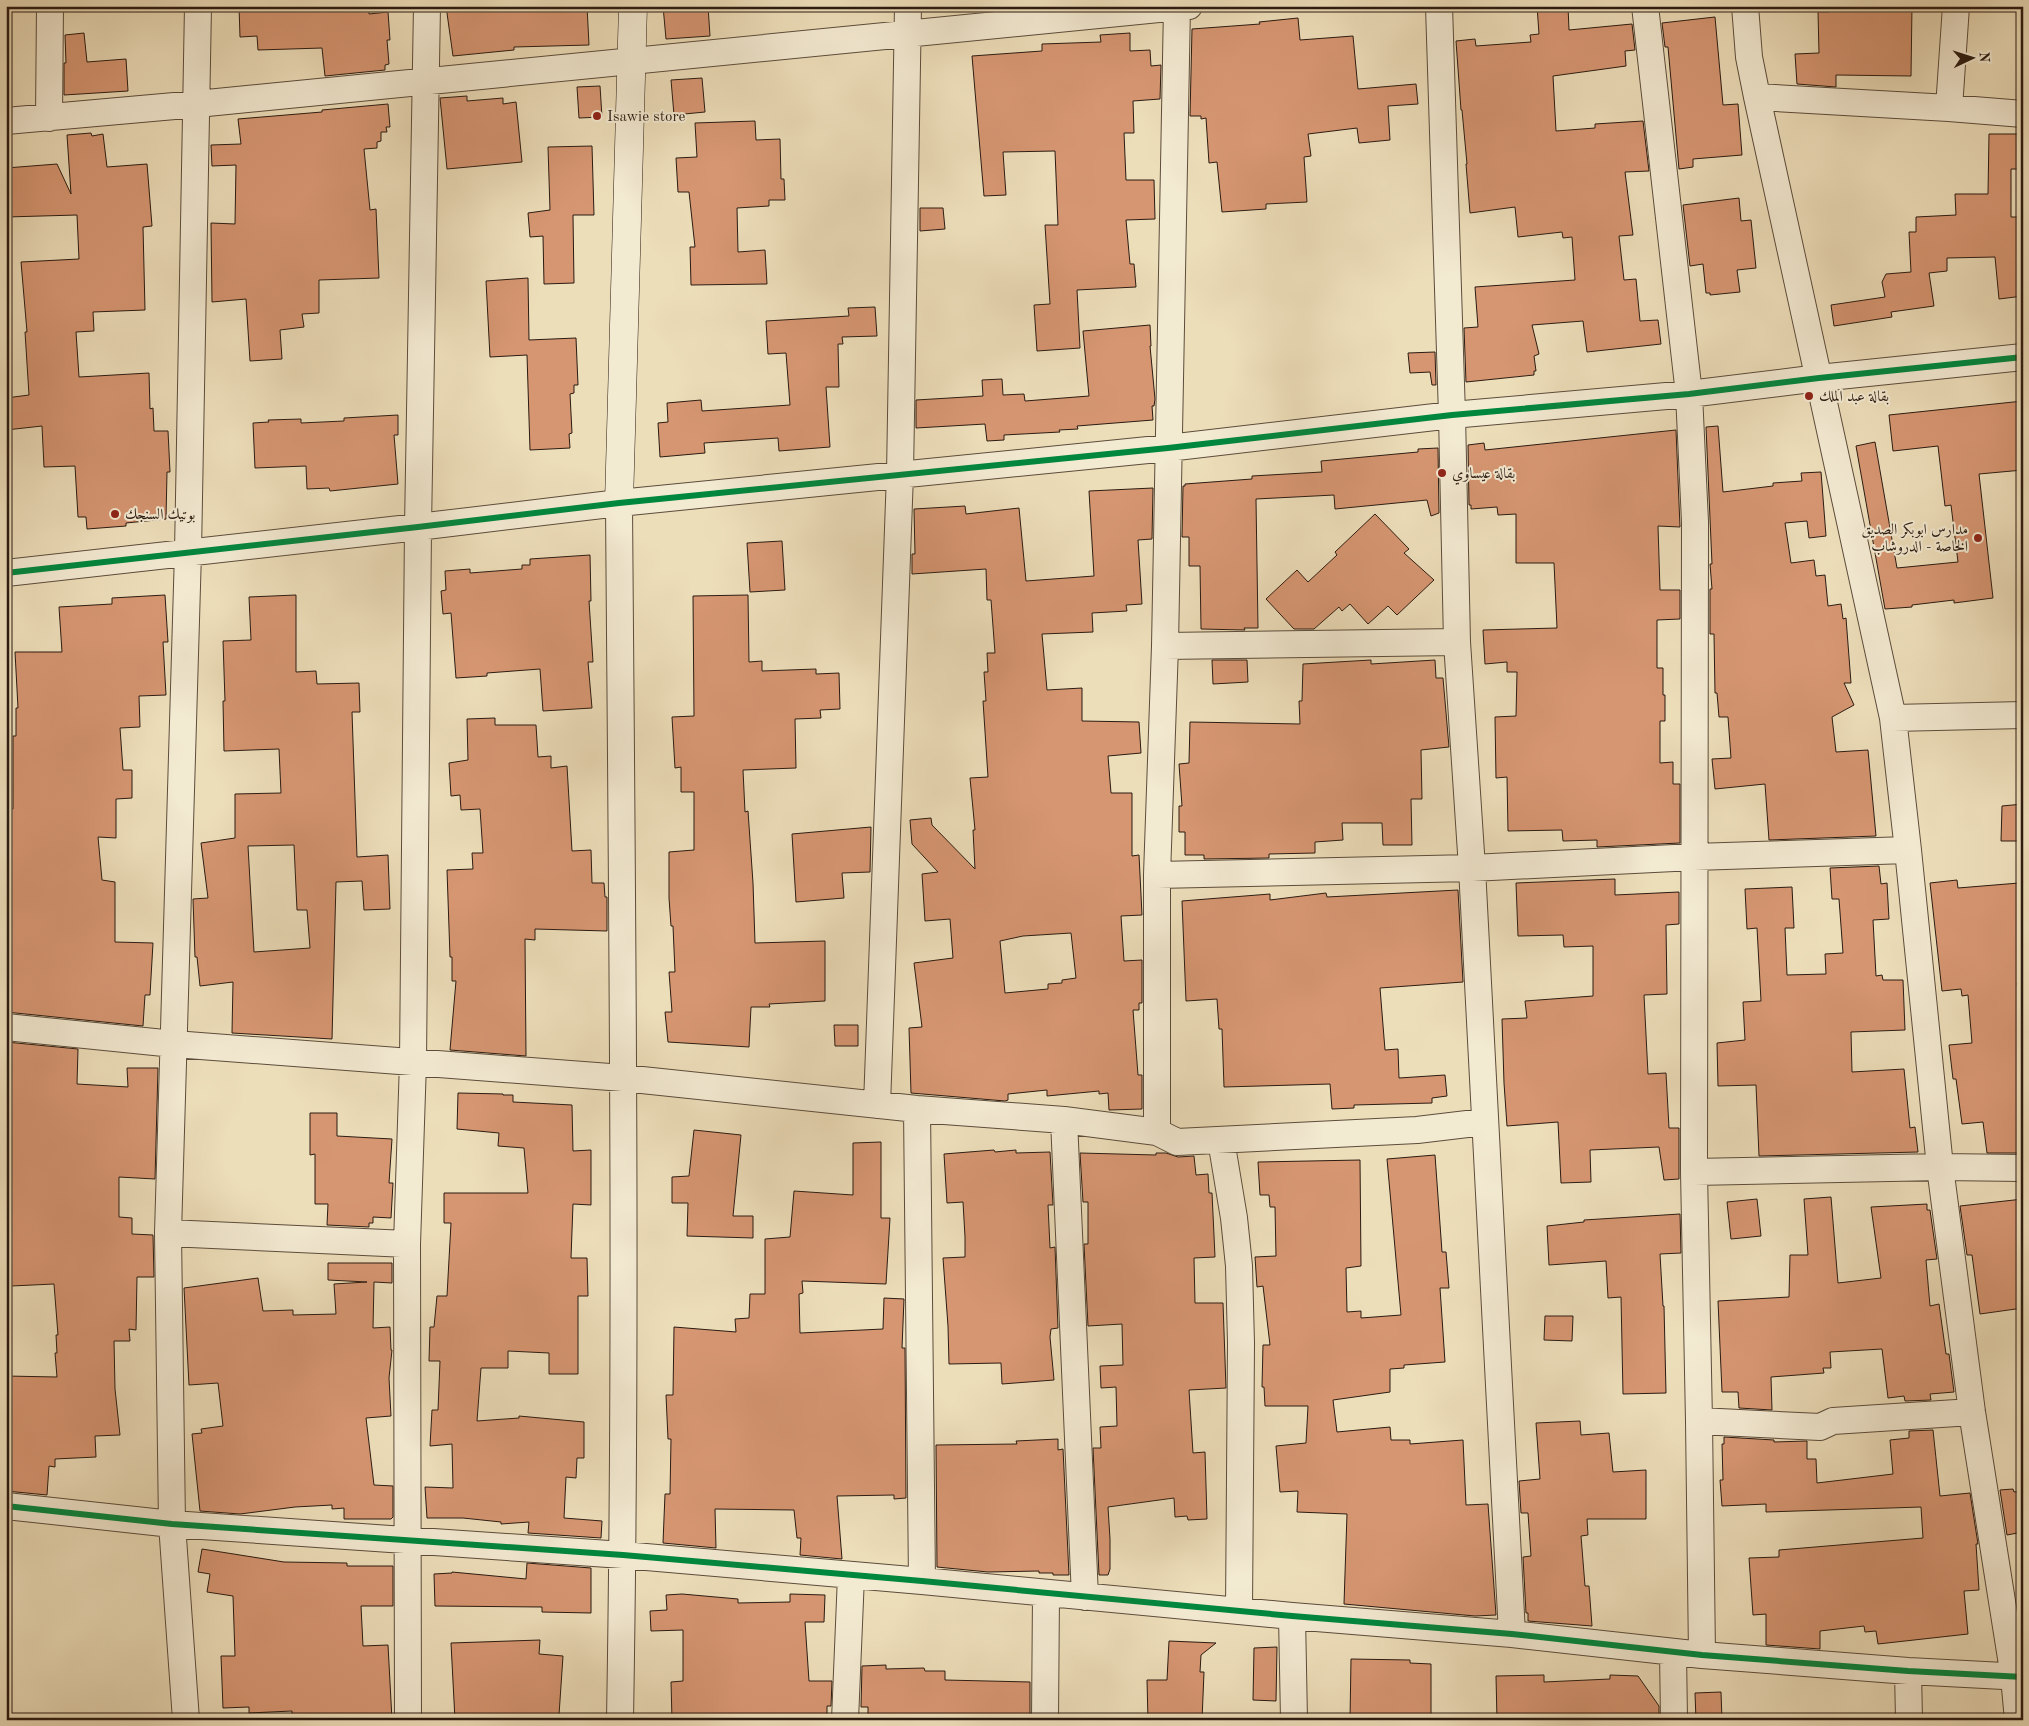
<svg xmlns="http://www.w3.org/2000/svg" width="2029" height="1726" viewBox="0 0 2029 1726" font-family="'Old Standard TT',Amiri,serif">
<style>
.building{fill:#d69672;stroke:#2b1b11;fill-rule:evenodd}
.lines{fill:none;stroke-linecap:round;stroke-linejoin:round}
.street-casing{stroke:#5c4c3b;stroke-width:28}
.secondary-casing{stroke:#2b1b11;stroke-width:29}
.street{stroke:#f3ead2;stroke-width:26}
.secondary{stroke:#f3ead2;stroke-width:28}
.cycleway-casing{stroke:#f3ead2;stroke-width:9}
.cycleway{stroke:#00873e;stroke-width:6}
.poi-dot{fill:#8f2418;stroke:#f3ead2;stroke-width:2}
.labels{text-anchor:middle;stroke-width:4;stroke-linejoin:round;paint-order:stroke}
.poi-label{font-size:15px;fill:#2b1b11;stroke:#f3ead2;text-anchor:start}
</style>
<rect width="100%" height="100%" fill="#eddeba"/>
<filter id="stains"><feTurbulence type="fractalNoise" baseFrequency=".004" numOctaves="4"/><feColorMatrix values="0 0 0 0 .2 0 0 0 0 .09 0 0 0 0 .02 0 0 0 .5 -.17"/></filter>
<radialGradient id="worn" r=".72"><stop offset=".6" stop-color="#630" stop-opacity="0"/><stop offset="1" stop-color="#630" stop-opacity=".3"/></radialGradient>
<path class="building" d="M239,6H368L369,14L388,12L390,40H387L389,64L385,65V70L325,76L322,48L258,50L257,36L240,37Z
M446,6H587L589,45L514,47V50L453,56Z
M663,6H708L710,36L666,39Z
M1537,6H1568L1569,30L1632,24L1635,50L1625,51L1626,66L1553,76L1556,131L1595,128V124L1643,121L1649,171L1625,172L1633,235L1619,236L1624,280L1636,279L1640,321L1658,320L1661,344L1587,352L1583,321L1532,325L1539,354L1534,356L1536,371H1534V375L1466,382L1464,328L1478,327L1475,287L1575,280L1572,237L1563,238L1562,232L1518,237L1515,207L1470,213L1466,164H1467L1462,110H1461L1456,41L1475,39L1476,46L1531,42L1530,35L1539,34Z
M1829,6H1912L1911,76L1836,75V87L1797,84L1795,54L1819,53L1818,12H1829Z
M1715,17L1723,105L1738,104L1742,155L1693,159V167L1679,169L1668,47H1665L1662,23Z
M1298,18L1300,40L1353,36L1358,89L1416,84L1418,104L1388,106L1390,140L1359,143L1357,128L1308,134L1311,156L1304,157L1307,202L1266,204V209L1222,212L1217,162L1209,163L1206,118L1201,119V116H1190L1192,29L1260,24L1259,22Z
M84,33L87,62L126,59L128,91L64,95V63H66L65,35Z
M1130,33V51L1150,50L1151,66L1161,65L1160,99L1133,101L1134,133H1124L1126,180H1154L1155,219L1126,220L1130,264H1134L1136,287L1077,290L1080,348L1037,351L1034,305L1050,304L1045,225H1058L1055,151L1003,152L1006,195L984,196L972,56L1042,51V44L1101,42L1100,35Z
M702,78L705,112L674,115L671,80Z
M600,86L602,117L579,118L577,87Z
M467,96V101L503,98V104L516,102L522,162L447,169L440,98Z
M388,104L390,127H386L387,132H381V141L377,142V148L364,149L370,210L376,209L379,278L319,280V313L302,314L304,327L280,330L282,359L250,361L246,299L212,302L211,223L235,224L236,165L212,166L211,145L241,144L238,119L322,112V110Z
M755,121L756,140L780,139L781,179H784L785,200H769V206L737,208L738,252L765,250L767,284L691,285L690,247H695L689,192H678L676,158L697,157L695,123Z
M91,133L92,136L103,134L107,167L147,164L152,226L143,227L145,310L93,312L94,331L76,332L79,377L149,373L150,409L153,408L154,431H168L170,472H167L166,519L126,523V526L87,529L86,517H78L75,466L44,467L42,426L6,430V398L29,395L25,332H27L21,262L79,259L77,215L6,217V168L57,164L71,194L67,135Z
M1989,134H2023V169H2011V217H2018L2023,269V296L1999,299L1995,257L1947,258V271L1929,273L1934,306L1891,312L1892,317L1834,326L1831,305L1885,297L1882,282L1886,274L1911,272L1909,232H1916V217L1956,215L1955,194H1988Z
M592,146L594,215H573L574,283L544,284L543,236L530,237L528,213L550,210L548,147Z
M1739,198L1741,221L1751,220L1756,268L1737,270L1740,292L1710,295V293H1706L1703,264L1690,266L1683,205Z
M920,208H943L945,229L920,231Z
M528,278L529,340L576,338L578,385H574V393L570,394L572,433L569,434L570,448L530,450L527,355L490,357L486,281Z
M875,307L877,336L842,337L843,344H838L839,387H826L830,447L779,451L778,438L704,443L705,453L660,457L658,423L668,422L667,403L701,400L702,411L790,405L786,353L768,354L766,321L849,316L848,308Z
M1150,325L1151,346H1150L1155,399L1154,406H1152L1153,420L1077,426L1078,429L1059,430L1060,432L1004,435V440L987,441L985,424L916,428V400L983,396L982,380L1002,379L1003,395L1024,394L1025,401L1089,396L1083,331Z
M1435,352L1436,385H1432L1430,372L1410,373L1408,353Z
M2023,401V470L1979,474L1993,598L1954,603V600L1912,605V607L1885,609L1856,446L1875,442L1897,568L1958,562L1951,505L1945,506L1938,446L1893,451L1889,415Z
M398,415V435H394L398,484L330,491L329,488L307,489L306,466L255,468L253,423L269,422L268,420L301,419V423L344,421V418Z
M1718,426L1723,492L1773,486V483L1802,481L1801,473L1821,472L1826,536L1809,538L1807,521L1785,523L1791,563L1814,560L1816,576L1825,575L1828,606L1841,604L1843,619L1846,618L1851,683H1844L1854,705L1832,717L1836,752L1868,750L1876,836L1769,840L1765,784L1715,789L1712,759L1731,758L1728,717H1719L1717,693H1715L1714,634H1710V589H1712L1710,564H1712L1706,427Z
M1676,430L1680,527L1658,526L1660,590H1680V619L1657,620V668H1663V695H1665V721H1660V763L1673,762V784H1680V843L1597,847V840L1563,841L1562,830L1508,831L1507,777L1496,778L1495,717L1516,716L1517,672H1507V662L1485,664L1483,630L1557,628L1554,563H1516V514L1498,515L1497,507L1471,509V505H1469L1468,445L1484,443L1485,450Z
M1438,448L1439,513L1431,516L1427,500L1335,509L1334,495L1256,499L1258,628H1244L1245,630L1201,629L1200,566H1189V537H1182L1183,486H1185V484L1252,479V476L1322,472L1321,461L1418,452V449Z
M1153,488L1152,539L1138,540L1142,604L1126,605L1127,611L1092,613L1093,632L1042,634L1047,690L1082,688V721L1139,722L1141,753L1108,756L1111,793H1132V856L1139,855L1142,915L1121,916L1124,961L1142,960V1003H1139V1010H1133L1138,1075H1142V1109L1109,1110L1108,1093L1099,1094V1091L1047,1096V1090L1008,1094V1100L1005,1101L911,1093L909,1028L922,1027L914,963L953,958L950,919L925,921L922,874L938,872L912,844L910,820L931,818L932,825L975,869L973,830H975L970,778L988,777L983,701H986L984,672H988L987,653H995L991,600H987L986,569L912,574V554H915L914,509L965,506L966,514L1019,508L1026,581L1094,576L1089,491ZM1071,933L1076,978L1062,980V983L1048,984V989L1005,993L1000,941L1023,936Z
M1375,514L1409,549L1404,553L1434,580L1397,615L1388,606L1368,624L1350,604L1342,611L1339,607L1314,629H1294L1266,599L1297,570L1308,582L1337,555L1335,552Z
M782,541L785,590L750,592L747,543Z
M590,555L591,601H589L593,662H588L592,708L543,711L540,669L487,673V676L456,678L451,613L443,614L441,591L446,590L445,571L470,569V573L522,569V565H530V559Z
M165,595L168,642H163L166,695L139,696L140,727L120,728L123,770H132V798L116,799V838L98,837L102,880L115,882V942L153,943L150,995H145L143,1026L6,1012V809H13V736H16V708H18L15,652H62L59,607L112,604V598Z
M296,595V672L316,671L317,684L359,683L360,712H352L357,857L388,855L390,909L364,910L362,881L336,882L332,1039L232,1033L233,982L200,986L197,957H195L193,899L208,898L201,843L235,838V794L281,793L279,749L224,751L223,701H225L223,641L251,640L249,597ZM294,845L297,910H307L310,948L254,952L248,846Z
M748,595L749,662L762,661V671L816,669V674L839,673L840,709L820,710L821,718L795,719L796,768L743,770L745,812L748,811L753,883L755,943L825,941V1001L769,1004L770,1007H751L749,1047L668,1042L665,1012H672L669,972H675L673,926H671L669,898V852L694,850V792H681V767L675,768L672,717L694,716L693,596Z
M1212,660H1247L1248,682L1213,684Z
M1371,660V664L1435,660L1436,678H1443L1449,747L1421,750L1422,799H1411L1412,845H1383L1382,823H1342L1343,840L1315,842V853L1269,854V858L1204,859V855H1185V832H1179V806H1182L1179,764L1189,763L1190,722L1300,724L1299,701H1302L1303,664Z
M495,718V725H536L538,757L551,756V768L567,766L572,851L591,850L592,883H604L605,897H607V931L535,929V940L525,939L526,1056L450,1050L456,981H452V957H450L447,870L473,869L472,853H483L480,809L461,810L460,795L451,796L449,763L468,760L467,719Z
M2023,804V841H2001L2002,806Z
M871,827L870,872L842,873L844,898L796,902L792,834Z
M1879,866L1881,884L1887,883L1889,919L1873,920L1876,976L1882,975L1883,980H1903L1905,1030L1851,1032L1852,1072L1904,1069L1910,1128L1915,1127L1918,1152L1759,1156L1756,1085L1718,1086L1717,1043L1745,1040L1743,1002L1761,1001L1757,928L1747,929L1745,889L1792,887L1794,928H1785L1787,975L1826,974L1825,954L1843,953L1839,899H1832L1830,868Z
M1615,879V895L1679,892V924L1666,925L1667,994L1644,995L1648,1074L1666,1073L1669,1128H1679V1179L1664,1180L1659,1147L1590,1150L1591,1182L1561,1183L1558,1122L1507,1126L1504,1083L1502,1019L1527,1018L1525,1001L1593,996V946L1564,947L1563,935L1518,936L1516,883Z
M1957,880L1958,888L2019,883L2023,927V983H2017L2023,1033V1153H1987L1983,1122L1962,1124L1956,1079H1953L1949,1045L1972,1043L1968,995L1962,996L1961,989L1942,991L1930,883Z
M1458,890L1463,982L1380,988L1385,1050L1398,1049L1399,1078L1445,1075L1447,1096L1432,1098V1103L1354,1105V1108L1332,1109L1330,1084L1224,1087L1222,1029H1219L1217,999L1186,1001L1182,901L1270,894V900L1326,893L1327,897Z
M834,1025H858V1046H835Z
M6,1042L78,1049L77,1084L128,1087L127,1068H158L155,1179L119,1177V1217L132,1218V1234L153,1235L154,1277H137L136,1330L129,1329L130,1341H114L115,1389L120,1435L95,1436L96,1457L55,1459V1467L49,1466L47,1495L6,1491V1376L57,1377L55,1353H57L56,1335H58L54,1284L11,1286L9,1229H8L6,1215Z
M458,1093L503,1094V1095H513V1102L572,1105L573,1151L591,1150V1205L573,1204L571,1258H587L588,1296H578V1374H549V1353L508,1351V1368H481L477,1421L519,1418V1416L584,1422V1458H577L576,1478L566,1477L564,1518L602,1521L601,1538L528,1533L529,1522L501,1524V1522L463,1518H427L425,1487L453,1488L452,1444L430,1446L432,1410H438L440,1361H429L430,1327H434L437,1296H447L451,1223H444V1193H528L524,1148L498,1146L499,1133L457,1129Z
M310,1113H337V1136L392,1139L389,1183H393L391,1218L373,1217V1223H369V1227L327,1225L328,1204H315V1154L310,1155Z
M694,1130L741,1135L733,1216H753V1238L687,1236L688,1203H672V1177L689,1176Z
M881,1142V1218H890L886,1284L802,1281L803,1293L799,1294L800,1333L883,1329L884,1298L904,1299L902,1348H905L906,1498L894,1499V1495L837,1496L842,1559L800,1555L801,1538H797L794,1510L715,1509L716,1548L663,1543L665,1494H670L671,1439H668L666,1395H673L674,1327L736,1332L735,1319L749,1318L750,1294H765V1239L790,1237L794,1191L853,1195V1143Z
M994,1150L995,1152L1016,1150V1153L1050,1152L1053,1205H1048L1050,1248L1055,1247L1058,1328L1051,1329L1050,1337L1054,1380L1002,1384L1001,1363L949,1364L948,1326L943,1258L965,1257V1237L963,1202L947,1203L944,1154Z
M1080,1153L1156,1155V1153H1166L1178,1157L1194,1156L1196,1175L1208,1174L1209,1193H1212L1215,1257L1194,1258L1195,1303H1223L1226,1388L1189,1390L1193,1453L1205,1452L1207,1519L1188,1520L1187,1516L1175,1517L1174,1498L1108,1507L1110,1539V1569L1108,1575H1099L1093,1448H1101L1100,1427L1117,1426L1116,1387L1101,1388L1100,1366L1123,1365L1122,1324L1088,1326L1084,1244H1088V1202H1083Z
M1435,1155L1442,1252H1446L1449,1288H1440L1445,1362L1404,1365V1368L1390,1369V1392L1333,1400L1337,1432L1390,1427L1391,1440H1410V1444L1463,1440L1466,1505L1488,1504L1496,1615L1475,1616L1344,1604L1347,1514L1297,1512L1298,1491L1280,1492L1276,1446L1306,1443L1308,1406H1265L1264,1387H1262L1263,1345H1270L1263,1286L1257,1287L1255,1257L1276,1256L1275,1207H1270L1269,1195H1260L1258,1162L1360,1160L1361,1266L1346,1268L1347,1312L1361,1311V1318L1401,1315L1387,1159Z
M1831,1197L1838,1283L1881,1278L1871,1207L1927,1204V1210H1930L1937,1259L1926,1260L1930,1306L1939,1304L1946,1354H1949L1954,1392L1930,1394L1931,1400L1905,1401L1904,1396L1888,1398L1882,1349L1830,1352L1831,1368H1823L1824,1373L1771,1377L1772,1410L1739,1408L1738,1392H1722L1718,1301L1789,1297L1790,1255H1808L1804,1199Z
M1757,1199L1761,1236L1731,1239L1727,1202Z
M2023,1199V1308L1980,1314L1972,1255H1967L1960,1206Z
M1680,1214L1681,1253L1660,1254L1663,1306H1664L1666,1393L1623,1394L1621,1297L1608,1298L1606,1261L1549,1265L1547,1226L1584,1222V1220Z
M328,1263H392V1283L374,1282L373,1328L390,1327L391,1350H392L389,1378L391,1416L366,1418L374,1485L393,1486V1517L391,1519H344V1508L332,1509V1505L295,1507L240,1514L200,1511L192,1434L202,1433L201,1429L223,1426L218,1383L189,1385L184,1288L258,1278L263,1311L293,1310V1315L336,1314L334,1284L367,1282L328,1280Z
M1545,1316H1573L1572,1341L1544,1340Z
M1580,1421L1581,1435L1609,1433L1613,1472L1646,1470V1519H1587L1588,1535L1581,1536L1585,1586H1589L1592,1626L1528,1621V1613H1526L1523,1557L1531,1556L1528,1513H1521L1519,1481L1540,1479L1536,1423Z
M1933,1430L1940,1496L1970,1493L1978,1544H1976L1979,1590L1964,1591L1968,1634L1878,1644L1876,1631L1865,1632L1864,1626L1820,1631V1649L1766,1645V1614L1753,1615L1749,1558L1779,1557V1550L1923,1538L1921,1507L1766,1512V1504L1722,1506L1720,1480H1723L1722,1444H1724V1437L1774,1440V1442L1807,1441V1459H1816L1817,1483L1893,1474L1890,1440L1909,1438V1431Z
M1058,1439V1450L1063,1449L1069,1575H1053V1573H1039V1571L988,1572L937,1567L936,1445L1017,1444L1016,1441Z
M2013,1489L2014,1492L2023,1491V1532L2007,1535L2000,1490Z
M202,1549L284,1562L347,1563V1566H393V1606H361L363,1646L388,1645L392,1720H292V1711L249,1713V1707L223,1708L221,1656H235L233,1596L207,1592L210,1574L198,1572Z
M527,1563L591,1568V1613L542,1612V1607L435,1606L434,1574L452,1573V1572L526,1579Z
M682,1594L738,1599V1603L790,1602V1594L825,1595L824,1622H805L809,1681H832L831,1706H827V1720H672L671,1682L683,1681V1630L651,1631L650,1611L667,1610L666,1595Z
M540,1640L539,1654L563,1656L559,1715L501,1716V1720H455L451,1643Z
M1169,1641L1216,1643L1201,1655L1200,1672H1204L1202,1720H1148L1147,1680H1167Z
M1277,1647L1276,1701L1253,1700L1254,1648Z
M1351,1659L1410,1660V1663L1431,1664V1720H1350Z
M886,1665V1669L924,1668L925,1671H945V1680L1030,1682V1720H955V1717H868V1707H861L862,1666Z
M1544,1675V1682L1610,1679V1675L1638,1676L1659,1706V1720H1497L1496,1676Z
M1721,1692L1722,1720H1696L1695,1693Z"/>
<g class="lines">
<g class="street-casing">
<path id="street" d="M1439,6L1452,415L1457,642L1472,868L1512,1634
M1645,6L1689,394L1695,522L1694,1172L1699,1421L1702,1655
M1745,6L1749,57L1757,97L1893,718L1908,850L1940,1167L1972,1412L2014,1677L2018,1720
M1757,97L1949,108L2023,114
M1949,108L1956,6
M49,118L50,6
M6,121L197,104L1189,6
M619,503C622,908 627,1314 620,1720
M6,573L418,527L619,503L1168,448L1452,415L1689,394L1819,378L2023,357
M1165,646L1457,642
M1893,718L2023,715
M1157,875L1472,868L1694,857L1908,850
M6,1027L174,1044L623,1078L917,1109L1064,1120L1157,1132L1177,1142L1417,1130L1484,1122
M877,1105L900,474L908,6
M917,1109L922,1581
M1064,1120L1085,1597
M1157,1132V875L1165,646L1177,6
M1221,1140L1234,1218L1239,1266L1241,1343L1239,1611
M1694,1172L1940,1167L2023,1168
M168,1233L407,1244
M1699,1421L1820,1427L1833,1421L1972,1412
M6,1506L172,1524L623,1555L922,1581L1292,1616L1512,1634L1702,1655L1908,1671L2023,1677
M1292,1616L1294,1720
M1673,1653L1674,1720
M1908,1671L1909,1720
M186,1720L172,1524L168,1233L188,552L198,6
M408,1720L407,1244L413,1062L418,527L427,6
M845,1720L851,1576
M1045,1720L1046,1594"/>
</g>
<g class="secondary-casing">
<path id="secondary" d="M619,503L633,6"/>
</g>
<use href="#street" class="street"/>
<use href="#secondary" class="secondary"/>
<g class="cycleway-casing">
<path id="cycleway" d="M6,573L418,527L619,503L1168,448L1452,415L1689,394L1819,378L2023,357
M6,1506L172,1524L623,1555L922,1581L1292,1616L1512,1634L1702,1655L1908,1671L2023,1677"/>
</g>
<use href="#cycleway" class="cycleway"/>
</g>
<g class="poi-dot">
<circle cx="597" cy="116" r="5"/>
<circle cx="1809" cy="396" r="5"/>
<circle cx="1442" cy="473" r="5"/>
<circle cx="115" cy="514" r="5"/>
<circle cx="1978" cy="538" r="5"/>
</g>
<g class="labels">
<g class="poi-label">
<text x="607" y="121">Isawie store</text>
<text x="1819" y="401">بقالة عبد الملك</text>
<text x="1452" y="478">بقالة عيساوي</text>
<text x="125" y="519">بوتيك السنجك</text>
<text x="1968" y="534" text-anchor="end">مدارس ابوبكر الصديق<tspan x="1968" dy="17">الخاصة - الدروشاب</tspan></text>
</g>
</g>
<rect width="2029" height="1726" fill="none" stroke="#eddeba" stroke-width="25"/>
<rect x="8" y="8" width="2014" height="1711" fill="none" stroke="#2b1b11" stroke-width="2.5"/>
<rect x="12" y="12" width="2004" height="1701" fill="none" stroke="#2b1b11"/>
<g transform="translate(1972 58) rotate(86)" stroke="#f3ead2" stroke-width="4" paint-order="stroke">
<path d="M0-4L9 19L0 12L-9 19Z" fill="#2b1b11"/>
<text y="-8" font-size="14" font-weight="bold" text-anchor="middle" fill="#2b1b11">N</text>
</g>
<rect width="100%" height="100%" filter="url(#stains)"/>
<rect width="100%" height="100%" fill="url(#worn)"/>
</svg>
